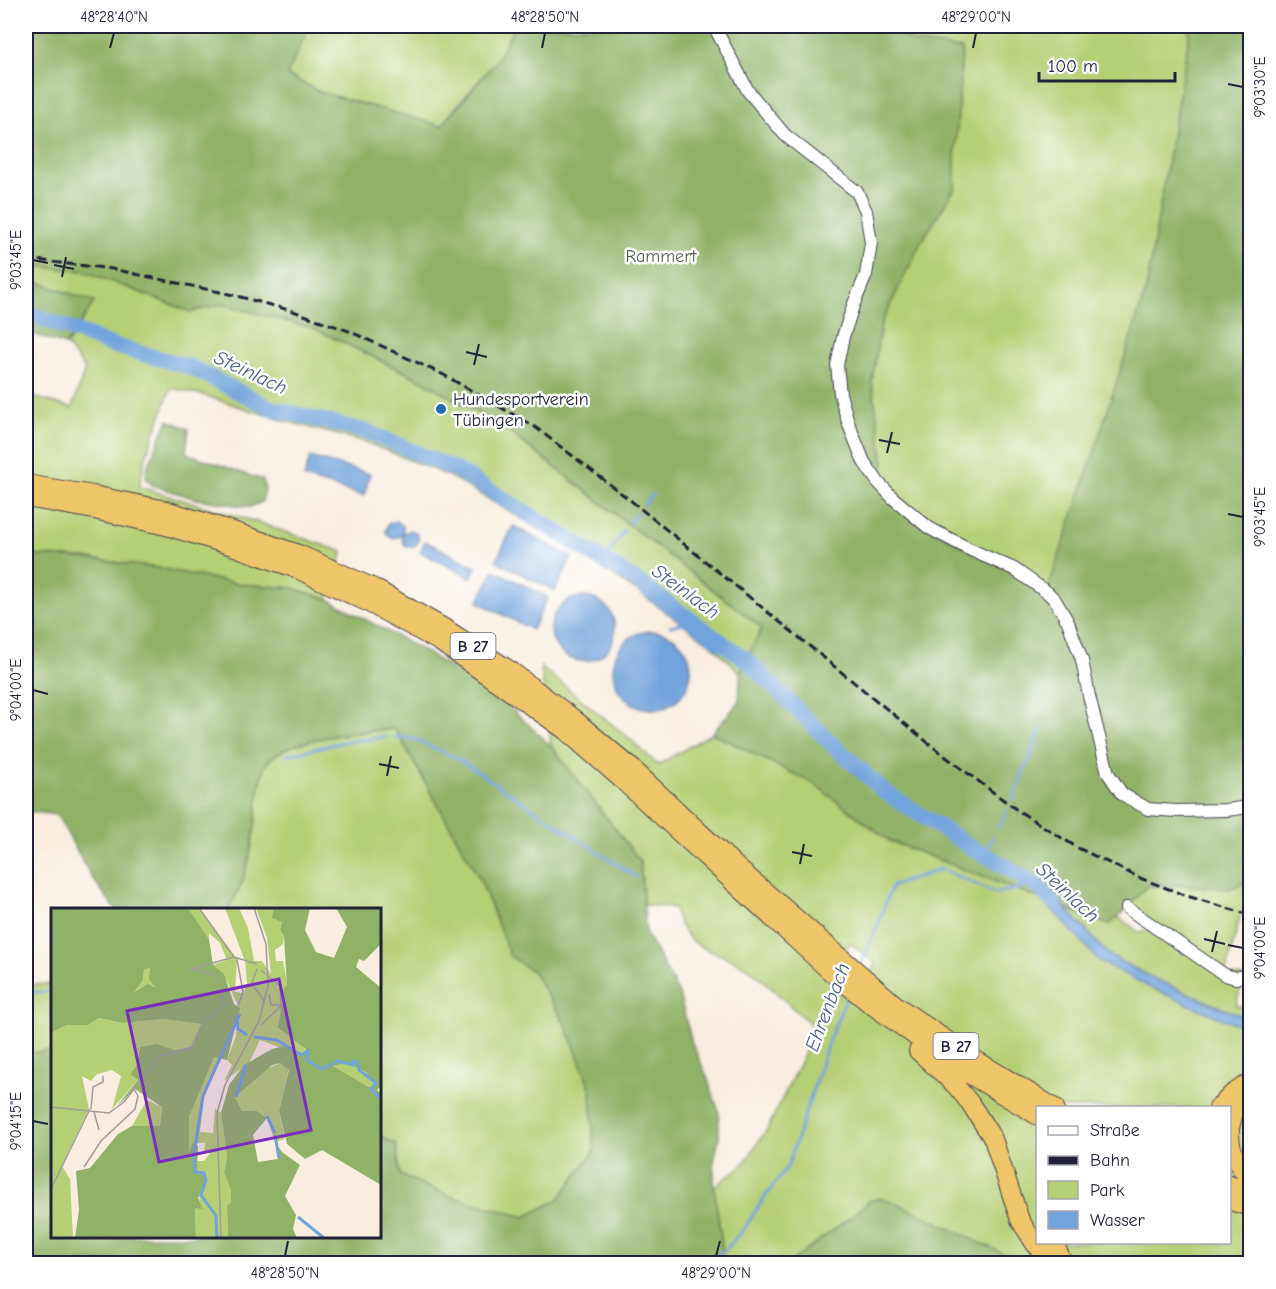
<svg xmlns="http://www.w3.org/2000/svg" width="1276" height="1289" viewBox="0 0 1276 1289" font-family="'Comic Neue',sans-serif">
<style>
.green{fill:#b5cf74;stroke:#6c7858;stroke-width:1.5;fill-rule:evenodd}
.forest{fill:#90b266;stroke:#596a50;stroke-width:1.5}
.water{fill:#71a3dc;stroke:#4a628c;stroke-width:1.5}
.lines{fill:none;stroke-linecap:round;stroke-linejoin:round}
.stream{stroke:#71a3dc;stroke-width:3}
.river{stroke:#71a3dc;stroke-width:16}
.minor-casing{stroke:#424053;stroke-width:14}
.highway-casing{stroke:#424053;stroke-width:20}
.minor{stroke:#fff;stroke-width:12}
.highway{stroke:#eec569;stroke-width:18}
.rail{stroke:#22223b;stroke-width:3;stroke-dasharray:9 4.5;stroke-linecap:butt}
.ticks{fill:none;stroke:#22223b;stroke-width:2}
.poi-dot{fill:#1f6fb2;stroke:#fff;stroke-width:2}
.labels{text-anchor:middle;stroke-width:5;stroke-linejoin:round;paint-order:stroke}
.shield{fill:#fff;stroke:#646476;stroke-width:1.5}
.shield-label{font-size:16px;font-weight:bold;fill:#22223b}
.park-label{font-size:18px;fill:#555f4f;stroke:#fff}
.poi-label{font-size:18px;fill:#22223b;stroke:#fff;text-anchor:start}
.water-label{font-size:20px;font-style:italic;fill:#465c83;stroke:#fff}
.inset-river{fill:none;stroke:#71a3dc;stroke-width:3}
.inset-road{fill:none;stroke:#a29c9d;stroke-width:1.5}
.view{fill:#7b2cbf;fill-opacity:0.15;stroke:#7b2cbf;stroke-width:3}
.inset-edge{fill:none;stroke:#22223b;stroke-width:3}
.neatline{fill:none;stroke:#22223b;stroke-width:2}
.ticks-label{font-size:15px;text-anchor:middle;fill:#22223b}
</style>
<rect width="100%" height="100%" fill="#fff"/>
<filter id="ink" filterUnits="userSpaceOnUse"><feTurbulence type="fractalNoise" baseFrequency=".0167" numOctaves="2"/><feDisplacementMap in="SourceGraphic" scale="12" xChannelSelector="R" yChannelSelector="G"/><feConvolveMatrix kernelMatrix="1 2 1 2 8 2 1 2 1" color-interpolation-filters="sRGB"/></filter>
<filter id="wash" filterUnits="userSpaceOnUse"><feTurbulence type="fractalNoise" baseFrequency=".008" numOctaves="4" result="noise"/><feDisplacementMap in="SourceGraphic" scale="24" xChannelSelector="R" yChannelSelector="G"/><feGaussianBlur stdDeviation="1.35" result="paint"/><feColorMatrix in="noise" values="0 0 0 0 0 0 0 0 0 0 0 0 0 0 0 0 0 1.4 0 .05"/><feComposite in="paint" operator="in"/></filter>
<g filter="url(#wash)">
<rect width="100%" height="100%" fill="#f8edde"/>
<path class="green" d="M309,26H515L496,61L454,109L442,126L320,92L287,75Z
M881,26H1189V36L1146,290L1094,453L1048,593L929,528L878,482L884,463L872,382L881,324L920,244L955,188V160L962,50L913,42Z
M26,265L84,271L191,312L221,304L313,328L423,381L505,429L762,628L740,672L712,645L635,590L546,533L451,477L365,442L281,420L203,395L171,388L145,459L139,487L260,523L343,552L328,599L292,588L240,584L158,568L83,558L26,555V395L72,408L85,369L66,345L75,333L93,302L26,278Z
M541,667L629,738L658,765L712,733L814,784L890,841L1108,925L1118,917L1140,933L1155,928L1127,908L1147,886L1183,885L1228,889L1250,881V915L1241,913L1225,975L1244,977L1236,1005L1250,1010V1263H1020L869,1201L856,1213L789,1263H714L723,1253L714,1187L743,1165L768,1128L808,1046L813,1026C798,1013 783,999 768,985C761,979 754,971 746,967C711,945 688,957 674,908L644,905L640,861L551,746ZM850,943L876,964L857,1000L831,972ZM1038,1108H1230V1242H1038Z
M395,729L481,881L510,956L533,972L566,1025L591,1090L594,1152L558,1200L525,1217L452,1197L400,1175L396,1144L380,1136V910H228C232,903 236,896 239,889C248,870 252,847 255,826C258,810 258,775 267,763C286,737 364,732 395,729Z
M52,984V1052L45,1051L26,1054V985Z"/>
<path class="forest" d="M26,26H309L287,75L320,92L442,126L496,61L515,26H881L913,42L962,49L955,160V188L920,244L881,324L872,382L884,463L878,482L929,528L1047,592L1094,453L1146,290L1189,36V26H1250V881L1228,889L1183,885L1147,886L1118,917L1109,925L890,841L814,784L712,733L739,702L740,672L762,628L505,428L423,381L313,328L221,304L191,312L84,271L26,265Z
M26,278L94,302L75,333L65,345L26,332Z
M168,420L189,429L186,453L263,480L265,490L262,502L250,507L197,499L152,485L146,478L147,468Z
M26,555L83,558L158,568L240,584L292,588L328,599L427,653L503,701L551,746L640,861L646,933L679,994L692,1043L707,1077L719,1112V1138L714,1161V1187L723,1253L714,1263H26V1054L45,1051L52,1052V1236H380V1136L396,1144L400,1175L452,1197L525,1217L558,1200L594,1152L591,1090L566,1025L533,972L510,956L481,881L395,729C364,731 286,737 267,763C258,775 258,810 255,826C252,847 248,870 239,889C236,896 232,903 228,909L118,910L113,906L91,876L57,815L26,811Z
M880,1198L897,1203L1023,1263H789L856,1213L869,1201Z"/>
<path class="water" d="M310,457L370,474L364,496L304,478Z
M395,521L398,522L403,526V534L410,530L417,533L419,541C412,552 402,547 402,535L394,539L387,535L386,530L388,524Z
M513,526L572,557L555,591L496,561Z
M425,541L476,567L471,578L420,552Z
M494,570L548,597L532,630L478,602Z
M551 629a32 32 0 1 1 64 0a32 32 0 1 1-64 0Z
M613 670a39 39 0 1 1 78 0a39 39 0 1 1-78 0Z
M1043,883L1109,955L1155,979L1225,1009L1250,1018V1028L1222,1019L1151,988L1099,961L1062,920L1032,890Z"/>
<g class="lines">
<path class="stream" d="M644,504L653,494
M629,523L637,513
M604,560L624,531
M670,626L692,621
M394,737L414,739L460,760L636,877
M287,755L348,741L386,737
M1013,799L1041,730
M998,828L1007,810
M982,854L993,837
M860,966L876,929L892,886L941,869L995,893L1037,885
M31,992H52
M707,1264L726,1249L744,1229L760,1204L788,1166L829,1040L848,994"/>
<path class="river" d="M26,312L111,345L190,367L271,408L368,432L458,471L634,579L748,661L830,742L885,792L966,844L1037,885L1052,901"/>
</g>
</g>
<g filter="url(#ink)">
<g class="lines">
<g class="minor-casing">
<path id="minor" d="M714,26L748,91L785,135L857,192L866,211L871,243L866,275L853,306L843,337L837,365L840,394L849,425L864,462L878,482L893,498L929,528L971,550L1014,569L1048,593L1055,600L1068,622L1082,660L1089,696L1108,773L1122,794L1148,809L1176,811L1226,810L1250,807
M1127,908L1225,975L1236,978L1250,974"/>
</g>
<g class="highway-casing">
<path id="highway" d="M26,484L93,495L166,510L233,531L301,555L374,588L446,629L511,671L574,719L633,769L738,868L897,1006L971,1057L1055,1108
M26,498L94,510L166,526L232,546L297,569L369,603L440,642L565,730L621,779L831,972L869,1003L962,1070L1038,1116
M918,1051L956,1086L970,1103L993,1139L1020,1220L1035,1244L1052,1264
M1218,1108L1232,1094L1244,1086
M1230,1128C1234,1111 1237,1101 1250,1091
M1230,1131C1230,1153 1237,1164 1250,1180
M1230,1185L1250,1192
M1230,1201L1250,1207
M1055,1242L1056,1247L1064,1264"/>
</g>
<use href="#minor" class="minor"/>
<use href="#highway" class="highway"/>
<path class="rail" d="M26,259L112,269L229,294L293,311L349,331L444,375L535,427L630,500L942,754L1017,810L1078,848L1140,878L1187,896L1250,915"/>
</g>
</g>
<path class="ticks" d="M110,48L114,33M542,48L545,33M973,48L976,33M1228,84L1243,87M33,260L48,263M54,265L74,269M62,277L66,257M466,352L487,357M474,365L479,344M879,440L900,444M887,453L892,432M1228,514L1243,517M33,690L48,694M379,764L399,768M387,776L391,756M792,852L812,856M800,864L804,844M1204,939L1225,944M1228,945L1243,948M1212,952L1217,931M33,1121L48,1124M285,1256L288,1241M716,1256L720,1241"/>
<circle class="poi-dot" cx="441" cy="409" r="6"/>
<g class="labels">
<g class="shield">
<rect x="450.5" y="633" width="45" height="26" rx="4.5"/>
<rect x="933.5" y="1033" width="45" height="26" rx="4.5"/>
</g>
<g class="shield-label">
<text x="473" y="652">B 27</text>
<text x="956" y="1052">B 27</text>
</g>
<g class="park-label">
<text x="661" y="262">Rammert</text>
</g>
<g class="poi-label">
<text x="453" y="405">Hundesportverein<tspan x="453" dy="21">Tübingen</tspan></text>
</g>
<g class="water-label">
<text transform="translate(251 372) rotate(25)" y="7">Steinlach</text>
<text transform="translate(686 591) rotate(36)" y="7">Steinlach</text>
<text transform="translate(1068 892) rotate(43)" y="7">Steinlach</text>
<text transform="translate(827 1007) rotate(-69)" y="7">Ehrenbach</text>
</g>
</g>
<g transform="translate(51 908)">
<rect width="330" height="330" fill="#f8edde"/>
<path d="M137,0H148L186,51L184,84L192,85L196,76L194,53L174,0H188L197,20L203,53H211L220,66L216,30L205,0H223L231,14L229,22L233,28L232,36L224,42L225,53H232L237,79L228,121L255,140L251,145L238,137L230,140L209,132L198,155L173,173L181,157L176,152L185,128L187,98L176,73L161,57L176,52L169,35L158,25V31ZM99,60L104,78L94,77L82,84L92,72L93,62ZM48,110L71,115L113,111L151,115L142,138L124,142L106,137L89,139L86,157L79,166L87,172L61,201L70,168L61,162L46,166L40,173L31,168L38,201L11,258L19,271L22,330H0V125L16,117H37ZM163,148L168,150L153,189L149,224L162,225L164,200L170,205L176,248L173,265L180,282V294L176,299L177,330H145L144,300L149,297L148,288L155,277L153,265H146L145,253H153L159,245L153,244L154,235H149L141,236L138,245V209ZM229,155L238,161L228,203L234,231L224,234L216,210L206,203H191L184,189L215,161ZM296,155L315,164L324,178L318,179L282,158ZM96,192L111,199L109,218H81Z" fill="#b5cf74"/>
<path d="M0,0H137L158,31L162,57L173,66L183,96L189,100L176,152L163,149L138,209V245L141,235L147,238L146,265H153L155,272L147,290L152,301L144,300L145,330H24L28,302L25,263L39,260L67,226L81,218H109L111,199L84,181L66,198L87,172L79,166L86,157L89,139L106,136L124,142L142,138L151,116L113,111L71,115L48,110L37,117H16L0,125ZM99,60L98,71L104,79L96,76L83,84L92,72L93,62ZM223,0H259L254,22L265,44L283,50L296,19L285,0H330V36L313,53L308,51L305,59L330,80V178L326,182L330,186V277L271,242L254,251L236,236L228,203L238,162L229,155L221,157L184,189L191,203H206L216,210L202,227L207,254L227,251L224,234L231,244L249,257L234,288L245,307L242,321L246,330H177L176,298L180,294V282L173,265L176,248L170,205L178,177L193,157L221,141L237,137L251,145L255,141L227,120L233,80L236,78L233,28L229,22L231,14L221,10ZM296,155L315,164L324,178L318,179L282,158Z" fill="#90b266" fill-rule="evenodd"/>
<path class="inset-river" d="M186,109L187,121L196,127M203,129L226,132L250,147L257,143L256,152L271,161L287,153L302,157V153L306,154L308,162L325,175L320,181L330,191M185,189L195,157M216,208L224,225M224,227L228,250M247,309L273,330M166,330L165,308L150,287L155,272L153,265L144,264L143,246L152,188L189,106"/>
<path class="inset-road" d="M148,0L183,49L206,56M186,51L192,84L187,98M206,61L201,75L213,93M210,62L229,78L230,97H220L218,86M210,117L231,97M0,199L58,205L73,194L109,148L140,140L152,114L174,98L165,67L140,61L183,49M40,201L42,179L52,174V168M43,204L48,222M33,259L50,233L84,201L87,188L83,181M0,281L39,201M170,330L166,205L174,177L208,113L217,78L215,36L203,0"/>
<path class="view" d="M228,71L260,222L108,254L76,103Z"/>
<rect width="330" height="330" class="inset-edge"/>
</g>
<rect width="1276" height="1289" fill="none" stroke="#fff" stroke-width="66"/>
<rect x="1036" y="1106" width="195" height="138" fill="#ffffff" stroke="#a7a7b1" stroke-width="1.5"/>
<rect x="1048" y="1126" width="30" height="9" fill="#ffffff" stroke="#a7a7b1" stroke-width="1.5"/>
<text x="1090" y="1136" font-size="18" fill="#22223b">Straße</text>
<rect x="1048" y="1156" width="30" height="9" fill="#22223b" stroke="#a7a7b1" stroke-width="1.5"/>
<text x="1090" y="1166" font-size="18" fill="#22223b">Bahn</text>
<rect x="1048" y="1181" width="30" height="18" fill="#b5cf74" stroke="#a7a7b1" stroke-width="1.5"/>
<text x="1090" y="1196" font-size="18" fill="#22223b">Park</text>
<rect x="1048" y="1211" width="30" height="18" fill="#71a3dc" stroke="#a7a7b1" stroke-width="1.5"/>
<text x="1090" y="1226" font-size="18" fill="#22223b">Wasser</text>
<path d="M1039 72v9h136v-9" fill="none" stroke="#22223b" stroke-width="3"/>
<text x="1048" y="72" font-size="18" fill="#22223b" stroke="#ffffff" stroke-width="4.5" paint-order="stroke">100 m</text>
<rect x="33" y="33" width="1210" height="1223" class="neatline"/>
<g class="ticks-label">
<text x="114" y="22">48°28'40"N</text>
<text x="545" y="22">48°28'50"N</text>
<text x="976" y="22">48°29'00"N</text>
<text transform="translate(1260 87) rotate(-90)" y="5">9°03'30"E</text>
<text transform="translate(16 260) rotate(-90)" y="5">9°03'45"E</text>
<text transform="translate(1260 517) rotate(-90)" y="5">9°03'45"E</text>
<text transform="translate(16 690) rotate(-90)" y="5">9°04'00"E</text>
<text transform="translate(1260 948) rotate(-90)" y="5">9°04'00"E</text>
<text transform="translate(16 1121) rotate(-90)" y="5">9°04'15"E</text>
<text x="285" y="1278">48°28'50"N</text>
<text x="716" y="1278">48°29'00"N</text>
</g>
</svg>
